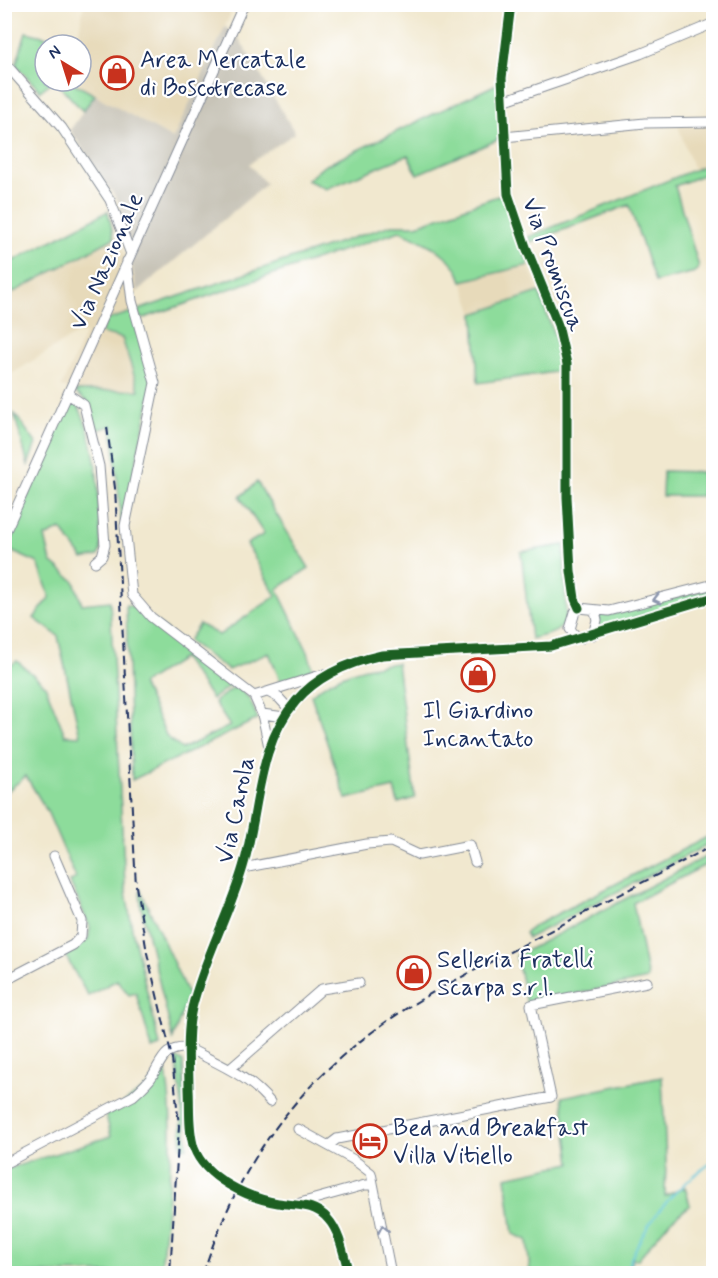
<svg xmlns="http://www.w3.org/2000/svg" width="718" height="1278" viewBox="0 0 718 1278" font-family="Mynerve,sans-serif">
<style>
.built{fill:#e7daba}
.industrial{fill:#c8c4b8}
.green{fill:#8ddc9b;stroke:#54867c;stroke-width:1.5}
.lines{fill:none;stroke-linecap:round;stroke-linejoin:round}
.stream{stroke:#60c6de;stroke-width:2}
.minor-casing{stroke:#868c96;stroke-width:11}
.minor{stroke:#fff;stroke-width:9}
.rail{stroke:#1b2f5e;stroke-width:2;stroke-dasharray:9 4.5;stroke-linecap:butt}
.cycleway-casing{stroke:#fff;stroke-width:13}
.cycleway{stroke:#1b5e20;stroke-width:9}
.oneway{stroke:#8d97ae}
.labels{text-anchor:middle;stroke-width:4.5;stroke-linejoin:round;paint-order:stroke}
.poi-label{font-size:24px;fill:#1b2f5e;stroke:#fff;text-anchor:start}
.street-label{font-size:24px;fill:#1b2f5e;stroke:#fff}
</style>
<rect width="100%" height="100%" fill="#fff"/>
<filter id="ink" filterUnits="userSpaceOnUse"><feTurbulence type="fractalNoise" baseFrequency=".0167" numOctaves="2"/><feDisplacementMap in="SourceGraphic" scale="12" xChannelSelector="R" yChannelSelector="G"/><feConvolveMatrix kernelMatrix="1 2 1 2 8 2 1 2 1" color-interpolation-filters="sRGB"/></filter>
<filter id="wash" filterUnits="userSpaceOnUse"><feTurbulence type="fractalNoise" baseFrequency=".008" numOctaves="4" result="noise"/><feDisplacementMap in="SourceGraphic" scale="24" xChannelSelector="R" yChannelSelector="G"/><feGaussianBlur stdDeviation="1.35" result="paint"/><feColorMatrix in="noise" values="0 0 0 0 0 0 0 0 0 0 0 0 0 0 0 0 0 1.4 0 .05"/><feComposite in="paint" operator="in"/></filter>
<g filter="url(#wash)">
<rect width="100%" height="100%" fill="#f1e8cf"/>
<path class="built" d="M84,5H235L173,139L70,81H81V45H76Z
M678,126L713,127V162L694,170Z
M117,237L132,269L137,292L122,338L140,390L74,391L61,387L86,333H78L5,378L4,297Z
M529,265L539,292L474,314L462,281Z"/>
<path class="industrial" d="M225,27L237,35L295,133L249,164L266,184L137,292L120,204L70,130L95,95L173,139Z"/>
<path class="green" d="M26,32L76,44L45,45V81H53L40,91L16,65Z
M55,81H70L95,95L83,111Z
M499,83L500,139L417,174L408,155L326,189L307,180L324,166Z
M713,162V171L675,186L699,267L695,272L655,282L629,205L531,242L528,237Z
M503,194L529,265L462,281C454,253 424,242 400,231L141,319L138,310L391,225H417Z
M108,211L114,238L5,297V265Z
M539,292L555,337L561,371L478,383L474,314Z
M132,312L153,384L122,528L112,426L93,431L87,402L74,391L139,390L122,338L101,333L107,320Z
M69,402L77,404C101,446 98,503 101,549L98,556L83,559L61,529L45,537L51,562L74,581L82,604L110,601L125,885L132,929L160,1046L152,1049L136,993L129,995L117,980L88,996L64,953L88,940L90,927L70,882L76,878L47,811L26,776L5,793L4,670L17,661L45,685L65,735L80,736L58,636L34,618L50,597L38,563L4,548Z
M14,413L36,443L28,465Z
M663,471L702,472V496H662Z
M257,482L309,568L277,589L308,652L313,669L281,682L269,653L228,670L188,641L199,624L219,635L276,596L247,544L264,534L240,497Z
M564,545L566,620C560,634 545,635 531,639L521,552Z
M713,588V594L598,629L599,615L611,614Z
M126,605L136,607L233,683L212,699L183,658L142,684L167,737L182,749L230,726L214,702L236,686L249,698L258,719L132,780Z
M397,663L415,798L398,803L394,788L346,799L311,695C336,674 365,666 397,663Z
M713,834V842L528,938L525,933L534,926Z
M713,853V861L633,903L648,979L527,1004L516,956Z
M140,889L188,995L173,1039L141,907Z
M176,1057L183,1062L187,1147L181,1148L182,1106Z
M164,1062C179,1130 166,1205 161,1273H5L4,1170L111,1136L106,1115L150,1085Z
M662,1077L666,1160L665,1196L685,1187L690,1205L671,1220L637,1260L633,1258L628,1273H530L527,1240L513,1234L506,1177L571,1163L562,1097Z"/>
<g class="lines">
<path class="stream" d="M625,1274C642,1225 671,1189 714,1161"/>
</g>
</g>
<g filter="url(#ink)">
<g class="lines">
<g class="minor-casing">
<path id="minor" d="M511,4L502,78L508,194L526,247L558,325L567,364V497L571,571L575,599L579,608
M4,62L62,128L110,200L131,254
M503,101L640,54L714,23
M504,137L645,123L714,122
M127,261L132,301L155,383L125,526L132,595L151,617L254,696L262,714L269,747
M68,394L84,405L99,466L105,545L102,556L95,562
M4,535L244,4
M593,635L597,620L595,611
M582,638L576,636L570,629L575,612L579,608L609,611L714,584
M268,692L279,698L290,710
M254,696L324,674
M262,714L285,717
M243,868L367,844L391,842L419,855L470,845L475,862
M4,981L73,945L81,936L82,921L54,856
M230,1069L322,989L359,983
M298,1129L354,1160L371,1173L391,1274
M329,1145L337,1139L551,1097L531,1005L647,982
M4,1164L133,1096C141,1089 148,1083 153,1075C163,1058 165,1047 188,1048C218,1064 248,1075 270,1102
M300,1203L365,1185H373
M349,1274C344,1256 340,1232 328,1219C314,1203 297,1206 278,1203C248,1198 205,1178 194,1148C188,1130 190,1108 189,1089C189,1062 186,1035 192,1008C204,959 229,915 243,867C260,811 256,747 296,701C318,675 350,662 382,655L551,646L714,597"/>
</g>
<use href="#minor" class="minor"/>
<path class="rail" d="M107,427L115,488L136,886L147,953L172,1058L179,1126L170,1274
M203,1274C245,1142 319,1057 437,990L714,845"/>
<g class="cycleway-casing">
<path id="cycleway" d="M511,4L502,78L508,194L526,247L558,325L567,364V497L571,571L575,599L579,608
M349,1274C344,1256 340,1232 328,1219C314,1203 297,1206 278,1203C248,1198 205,1178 194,1148C188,1130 190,1108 189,1089C189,1062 186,1035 192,1008C204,959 229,915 243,867C260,811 256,747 296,701C318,675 350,662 382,655L551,646L714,597"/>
</g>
<use href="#cycleway" class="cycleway"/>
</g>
<defs><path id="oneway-chevron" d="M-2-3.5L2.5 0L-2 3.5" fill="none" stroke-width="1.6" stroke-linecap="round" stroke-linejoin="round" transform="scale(1.5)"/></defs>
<g class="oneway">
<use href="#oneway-chevron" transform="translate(657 599) rotate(166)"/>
<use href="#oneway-chevron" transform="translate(383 1229) rotate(-101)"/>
</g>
</g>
<defs>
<g id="shop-ring" transform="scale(1.725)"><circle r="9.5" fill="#fff" stroke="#c8321e" stroke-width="1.5"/><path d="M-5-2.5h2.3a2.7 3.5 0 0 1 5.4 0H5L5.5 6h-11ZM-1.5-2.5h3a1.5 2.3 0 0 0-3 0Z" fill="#c8321e"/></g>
<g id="hotel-ring" transform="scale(1.725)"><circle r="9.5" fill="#fff" stroke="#c8321e" stroke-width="1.5"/><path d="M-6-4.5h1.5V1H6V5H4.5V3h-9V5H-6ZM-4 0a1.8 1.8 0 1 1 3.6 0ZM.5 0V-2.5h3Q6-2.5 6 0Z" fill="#c8321e"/></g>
</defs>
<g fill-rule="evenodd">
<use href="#shop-ring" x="117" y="73"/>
<use href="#shop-ring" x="478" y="675"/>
<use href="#shop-ring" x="414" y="973"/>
<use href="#hotel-ring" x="370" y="1141"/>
</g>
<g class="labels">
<g class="poi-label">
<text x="140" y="67">Area Mercatale<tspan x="140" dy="28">di Boscotrecase</tspan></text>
<text x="478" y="718" text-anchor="middle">Il Giardino<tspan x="478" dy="28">Incantato</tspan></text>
<text x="437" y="967">Selleria Fratelli<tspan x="437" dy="28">Scarpa s.r.l.</tspan></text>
<text x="393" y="1135">Bed and Breakfast<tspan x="393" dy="28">Villa Vitiello</tspan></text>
</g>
<g class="street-label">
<text transform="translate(106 261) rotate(-66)" y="8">Via Nazionale</text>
<text transform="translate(554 264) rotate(70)" y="8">Via Promiscua</text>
<text transform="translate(235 810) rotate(-78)" y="8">Via Carola</text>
</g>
</g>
<rect width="718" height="1278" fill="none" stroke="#fff" stroke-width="24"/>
<g transform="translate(63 63) rotate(322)"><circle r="28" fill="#ffffff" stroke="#a4acbf" stroke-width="1.5"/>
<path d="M0-4.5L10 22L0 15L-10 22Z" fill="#c8321e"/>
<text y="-9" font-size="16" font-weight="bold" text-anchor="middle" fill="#1b2f5e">N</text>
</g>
</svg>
